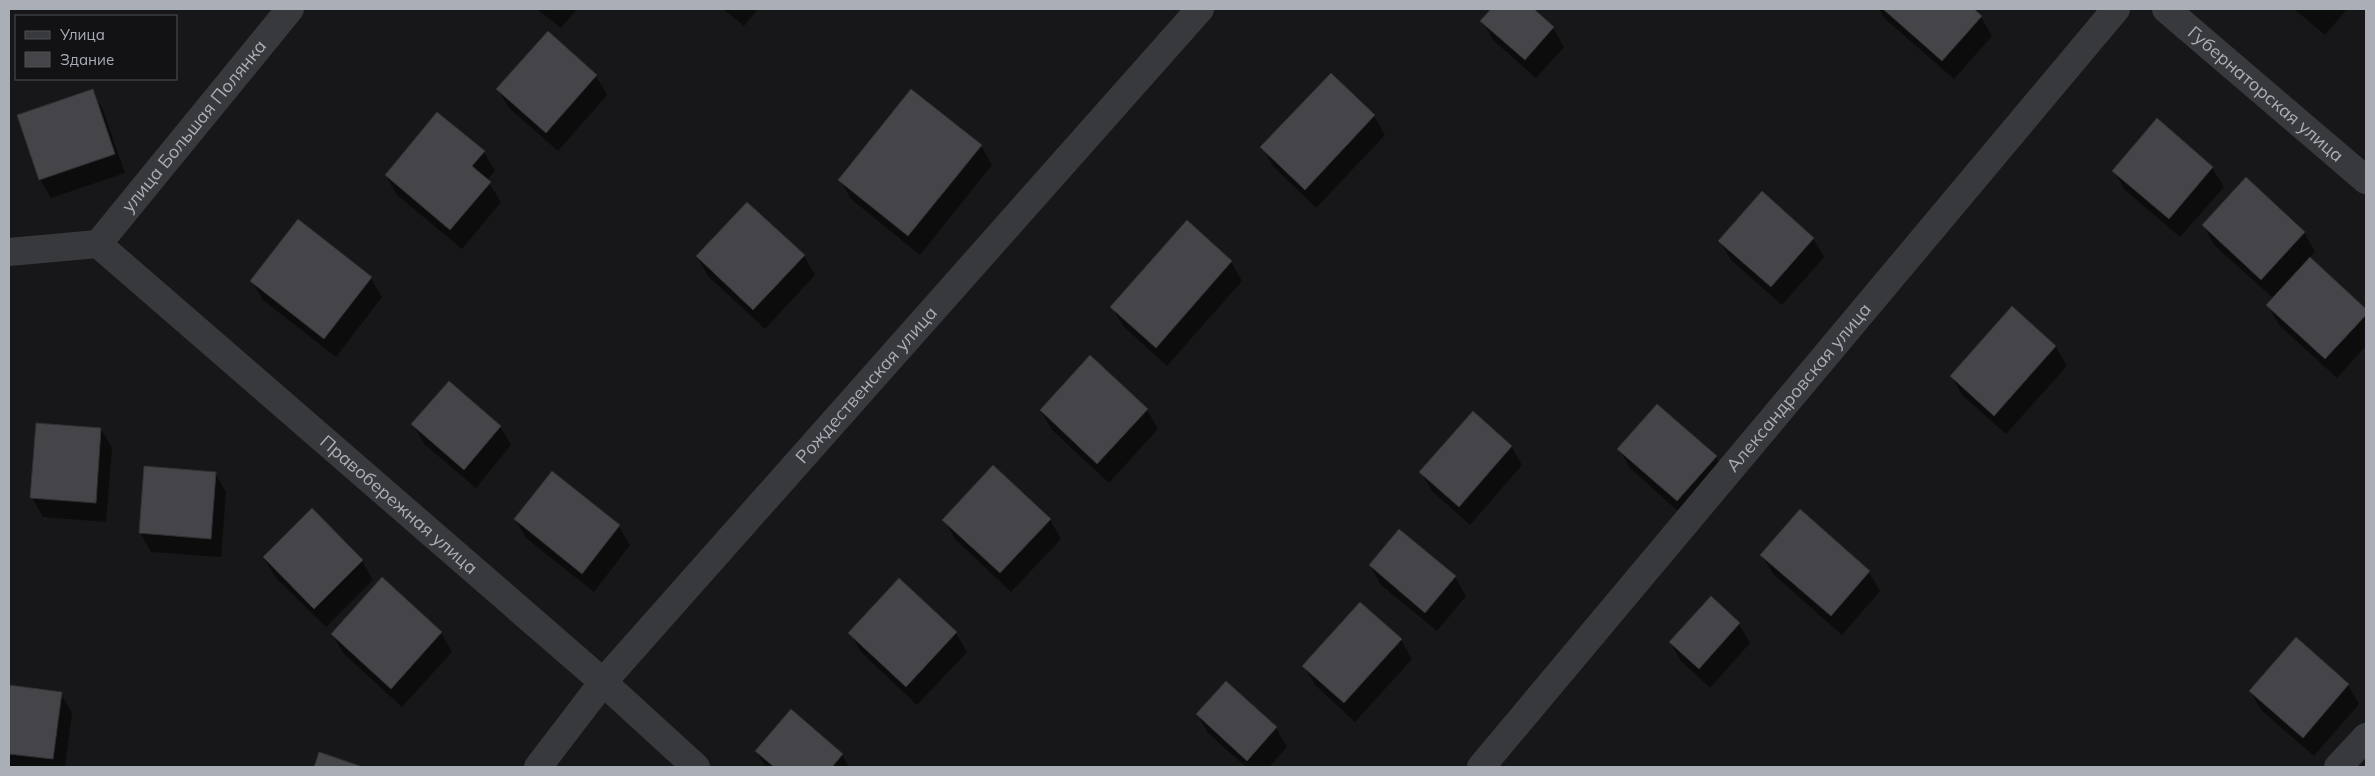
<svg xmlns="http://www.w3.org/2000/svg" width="2375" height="776" viewBox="0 0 2375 776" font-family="Mulish,sans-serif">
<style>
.shadow{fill:#0007}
.building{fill:#444449;stroke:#313134}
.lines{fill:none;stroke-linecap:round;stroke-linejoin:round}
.minor{stroke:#38393d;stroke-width:28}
.labels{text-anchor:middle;stroke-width:5;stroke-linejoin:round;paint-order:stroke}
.street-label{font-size:18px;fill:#aaaeb7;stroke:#121214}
</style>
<rect width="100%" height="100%" fill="#171719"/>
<path class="shadow" d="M537,9H577L561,28Z
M723,9H758L744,26Z
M1493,9H1532L1553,28L1564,47L1536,78L1493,40L1482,21Z
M1879,9H1972L1981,17L1992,36L1954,79L1884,18Z
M2294,9H2347L2325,35Z
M548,33L596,76L607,95L558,151L509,108L498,89Z
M92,91L103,110L125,173L51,198L40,179Z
M1374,116L1385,135L1316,208L1273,166L1262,147Z
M981,146L992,165L920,255L851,199L840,180Z
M484,152L495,171L487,180L501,202L462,249L397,195L386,176Z
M2212,168L2224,187L2180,237L2125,190L2114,171Z
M1187,222L1231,262L1242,281L1167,366L1123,326L1112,307Z
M2203,225L2304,232L2315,252L2309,258L2366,310V346L2337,378L2279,325L2268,306L2274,299L2214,245Z
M1813,238L1824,257L1782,305L1731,260L1720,241Z
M804,256L815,275L765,329L708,276L697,257Z
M371,278L382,297L336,357L263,300L252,281Z
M2012,308L2056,347L2067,366L2006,434L1962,395L1951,376Z
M1147,410L1158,429L1109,483L1052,430L1041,411Z
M413,424L500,426L511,445L476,488L424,444Z
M101,429L112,448L106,522L43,517L32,498Z
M1511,446L1522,465L1470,525L1432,491L1421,472Z
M1619,449L1716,457L1727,476L1688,520L1630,468Z
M215,473L226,492L221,557L151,552L140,533Z
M552,473L619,526L630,545L594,592L526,538L515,519Z
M1800,511L1869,572L1880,591L1842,635L1773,574L1762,555Z
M944,520H1050L1061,539L1011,592L955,539Z
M264,558L362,561L373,580L326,627L275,577Z
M1370,565L1455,577L1466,596L1437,631L1381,585Z
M899,580L956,633L967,652L917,705L861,652L850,633Z
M1711,598L1739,624L1750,643L1710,688L1681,661L1670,642Z
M441,633L452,652L402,707L343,653L332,634Z
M1401,640L1412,659L1355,722L1315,685L1304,666Z
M1226,682L1276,728L1287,747L1269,767H1246L1208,733L1197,714Z
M2348,685L2359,704L2314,756L2261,710L2250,691Z
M9,687L61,694L72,713L65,767H9Z
M791,711L842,755L849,767H766L756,751Z"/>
<path class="building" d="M1491,9H1534L1554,27L1525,60L1480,21Z
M1883,9H1974L1982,16L1942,61Z
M548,31L597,75L546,133L496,89Z
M1331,73L1375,115L1305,190L1260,147Z
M93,89L115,154L39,180L17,115Z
M911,89L982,145L908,236L838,180Z
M437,112L485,151L472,166L491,182L450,230L385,175Z
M2157,118L2213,167L2169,219L2112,171Z
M2246,177L2305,232L2261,280L2202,225Z
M1762,191L1814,238L1771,287L1718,241Z
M747,202L805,255L753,310L696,256Z
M298,219L372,277L324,339L250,281Z
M1187,220L1232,261L1156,348L1110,307Z
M2310,257L2366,309V315L2325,359L2266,305Z
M2012,306L2056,346L1994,416L1950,376Z
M1090,355L1148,409L1097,464L1040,410Z
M449,381L501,426L464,470L411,424Z
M1657,404L1717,456L1677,501L1617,449Z
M1473,411L1512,446L1459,507L1419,472Z
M36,423L101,428L96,503L30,498Z
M993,465L1051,519L1000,573L942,520Z
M144,466L216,472L211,539L139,533Z
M552,471L620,525L582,574L514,519Z
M312,508L363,560L314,609L263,557Z
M1800,509L1870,571L1831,616L1760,555Z
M1399,529L1456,576L1425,613L1369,565Z
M382,577L442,632L391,689L331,634Z
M899,578L957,632L906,687L848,633Z
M1711,596L1740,623L1699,669L1669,642Z
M1360,602L1402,639L1344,703L1302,666Z
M2296,637L2349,684L2303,738L2249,691Z
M1226,681L1277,727L1247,761L1196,714Z
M9,685L62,692L53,759L9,754Z
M791,709L843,754L832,767H774L755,751Z
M319,752L363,767H314Z"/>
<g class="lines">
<g class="minor">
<path id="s1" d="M2166,9L2366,180"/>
<path id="s2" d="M98,244L603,682L696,767"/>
<path id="s3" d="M98,244L290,9"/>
<path d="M9,252L98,244"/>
<path id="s4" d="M538,767L603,682L1200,9"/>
<path id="s5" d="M1481,767L2116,9"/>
<path d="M2338,767L2366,737"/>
</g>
</g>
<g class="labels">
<g class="street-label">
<text dy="6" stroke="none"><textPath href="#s1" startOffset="131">Губернаторская улица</textPath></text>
<text dy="6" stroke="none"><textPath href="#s3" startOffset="152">улица Большая Полянка</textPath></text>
<text dy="6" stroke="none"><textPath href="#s4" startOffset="504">Рождественская улица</textPath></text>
<text dy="6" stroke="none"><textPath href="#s5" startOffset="495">Александровская улица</textPath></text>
<text dy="6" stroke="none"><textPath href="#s2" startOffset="398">Правобережная улица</textPath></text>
</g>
</g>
<rect width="2375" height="776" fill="none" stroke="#aaaeb7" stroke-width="20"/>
<rect x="15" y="15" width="162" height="65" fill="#121214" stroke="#4f5055"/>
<rect x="25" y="31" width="25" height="8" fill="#38393d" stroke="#4f5055"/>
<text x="60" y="40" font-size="15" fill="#aaaeb7">Улица</text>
<rect x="25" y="52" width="25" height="15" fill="#444449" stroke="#4f5055"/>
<text x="60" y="65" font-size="15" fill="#aaaeb7">Здание</text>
</svg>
